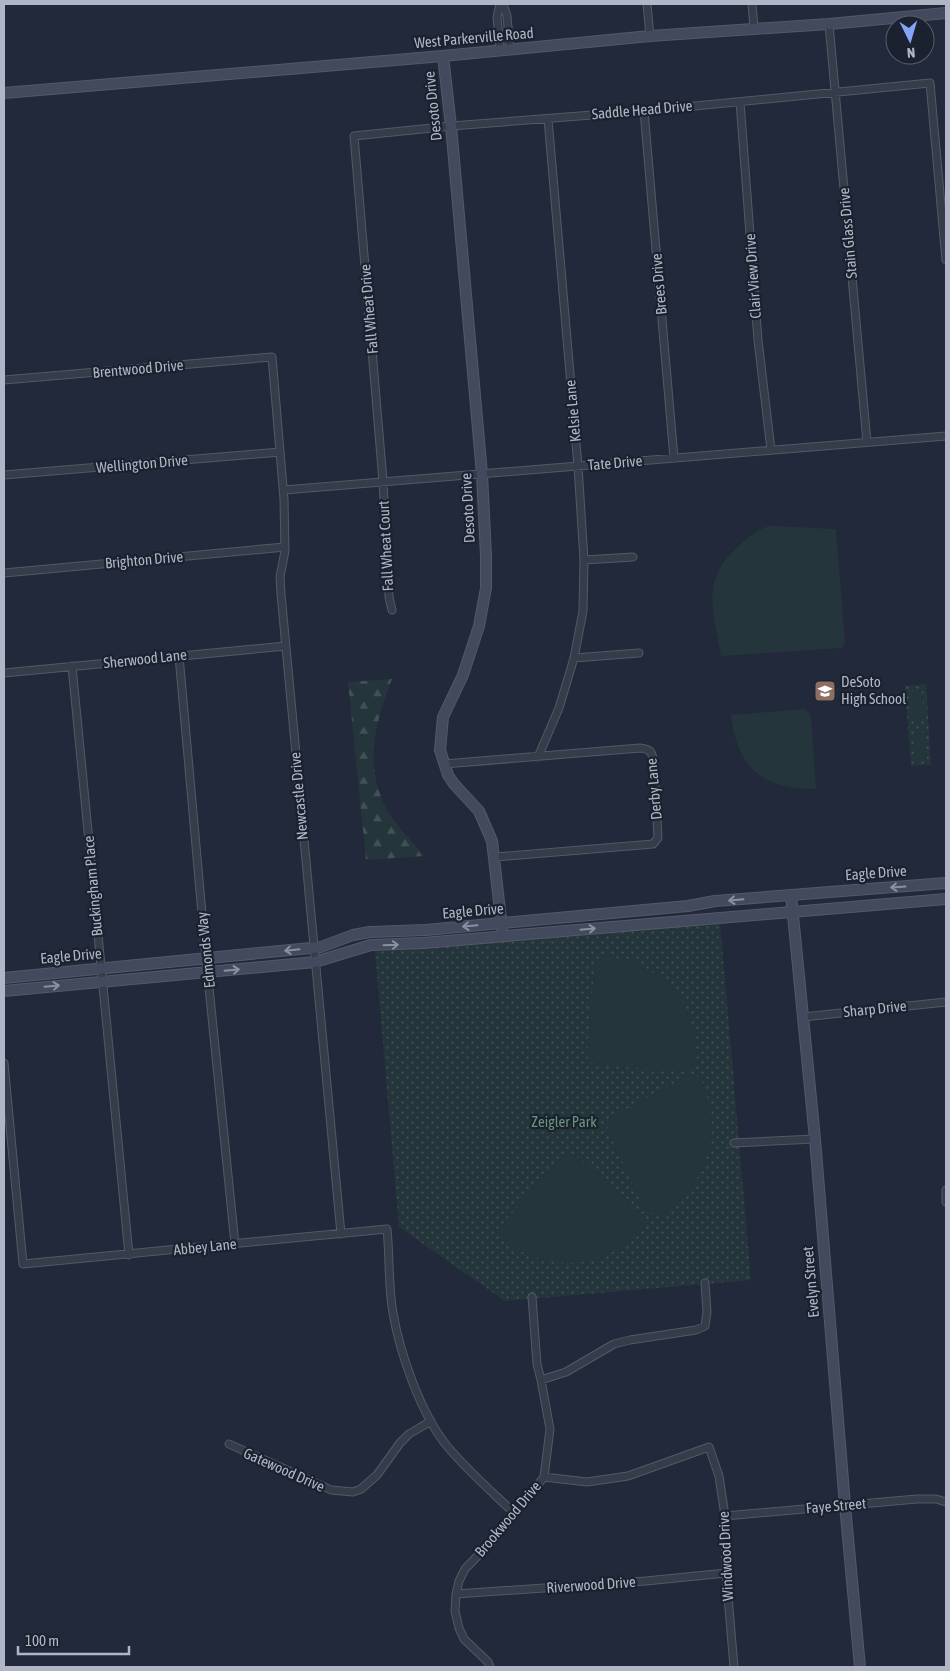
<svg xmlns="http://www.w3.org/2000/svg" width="950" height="1671" viewBox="0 0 950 1671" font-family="'Asap Condensed',sans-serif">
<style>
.grass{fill:url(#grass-dots)}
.forest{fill:url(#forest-firs)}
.garden{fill:#24363b}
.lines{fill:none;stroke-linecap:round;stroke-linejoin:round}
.street-casing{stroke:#535968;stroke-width:9}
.secondary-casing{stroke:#535968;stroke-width:12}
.street{stroke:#353c4a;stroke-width:7}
.secondary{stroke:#434a5d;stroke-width:10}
.oneway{stroke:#8a90a1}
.labels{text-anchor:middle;stroke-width:4.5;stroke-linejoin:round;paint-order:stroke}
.street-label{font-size:15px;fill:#b0b6c6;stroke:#1b212f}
.poi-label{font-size:15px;fill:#b0b6c6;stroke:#1b212f;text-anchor:start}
.park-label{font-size:15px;fill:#679778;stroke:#1b212f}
</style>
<defs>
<pattern id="grass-dots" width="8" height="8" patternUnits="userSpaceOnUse" patternTransform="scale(1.25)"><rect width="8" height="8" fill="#24363b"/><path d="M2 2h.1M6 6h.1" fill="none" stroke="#415156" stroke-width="1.8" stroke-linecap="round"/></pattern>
<pattern id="forest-firs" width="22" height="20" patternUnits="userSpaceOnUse" patternTransform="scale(1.25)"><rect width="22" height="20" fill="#24363b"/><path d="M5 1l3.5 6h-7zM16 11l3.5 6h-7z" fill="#415156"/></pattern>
</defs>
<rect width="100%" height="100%" fill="#22293a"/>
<path class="grass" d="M926,684L931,765L911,766L905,686Z
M720,922L751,1280L505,1301L399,1227L375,951Z"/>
<path class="forest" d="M392,679C375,724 363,764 387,810C395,824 413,842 424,856L366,860L348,682Z"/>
<path class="garden" d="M773,526L836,529L845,643L841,648L721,656C713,606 699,579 743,542C754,534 759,527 773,526Z
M910,692H922L924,718L912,719Z
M805,709L811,714L816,789C763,790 737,768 731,715Z
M925,732L927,758L915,759L913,733Z
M604,955L635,962L662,978L683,1002L695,1031L697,1063L687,1071L594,1065L587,1056L595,961Z
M689,1075L701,1078L711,1108L712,1140L703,1170L685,1196L660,1216L645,1210L607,1129L610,1118Z
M568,1153L576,1156L644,1216L645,1228C602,1270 550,1275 502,1239L500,1227L563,1155Z"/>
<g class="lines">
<g class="street-casing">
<path id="street" d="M500,4L497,17L500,51
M503,4L507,16L510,50
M647,4L650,36
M752,4L754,28
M829,24L867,442
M740,102L758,340L771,450
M644,111L674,458
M4,380L272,357L284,499L285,551L280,577L281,594L341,1234
M4,475L280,452
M284,490L946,436
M584,560L633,557
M4,573L285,547
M392,610L389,597L383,481L354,136L451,126L644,111L930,83L946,260
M179,656L206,958L235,1244
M574,658L639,653
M72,666L129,1255
M4,673L286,646
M538,757L559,708L574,658L583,611L584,560L578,466L548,119
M444,764L640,748C651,749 652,752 654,763L658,838L653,844L495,857
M803,1017L946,1002
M4,1063L23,1264L387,1229C390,1257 388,1286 393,1313C400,1354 421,1414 447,1446C467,1470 491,1491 514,1513
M734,1143L815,1139
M946,1190V1202
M541,1380L566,1372L614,1344L630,1340L696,1330L705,1326L707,1312L705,1283
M229,1444L331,1490L353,1492L361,1489L377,1475L400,1443L409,1434L431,1421
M544,1477L587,1482L628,1476L709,1447L719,1476L725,1516L726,1573L734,1667
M725,1516L917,1499H936L946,1502
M456,1594L646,1581L726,1573
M490,1667L488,1662L464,1639L459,1628L455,1611L456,1594L459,1581L465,1569L495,1538L544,1477L550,1429L541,1380L537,1364L532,1297"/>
</g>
<g class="secondary-casing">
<path id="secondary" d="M443,56L451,126L482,474L486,556V588L479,626L463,675L443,717L440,750L448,775L454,784L479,811L492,841L502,928
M4,93L443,56L650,36L829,24L946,13
M791,895L815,1139L845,1505L860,1667
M4,978L321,947L353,935L370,932L426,930L688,906L715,901L946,883
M4,991L315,962L371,945L423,943L946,899"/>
</g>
<use href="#street" class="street"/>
<use href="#secondary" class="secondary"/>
</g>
<defs><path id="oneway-shaft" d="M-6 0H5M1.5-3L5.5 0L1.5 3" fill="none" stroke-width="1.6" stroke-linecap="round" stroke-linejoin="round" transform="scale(1.25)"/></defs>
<g class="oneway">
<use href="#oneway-shaft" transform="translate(898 887) rotate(176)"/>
<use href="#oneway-shaft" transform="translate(736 900) rotate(175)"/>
<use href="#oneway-shaft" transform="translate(470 926) rotate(175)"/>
<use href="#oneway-shaft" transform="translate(588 929) rotate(-5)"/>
<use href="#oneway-shaft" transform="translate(391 945) rotate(-2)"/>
<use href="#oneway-shaft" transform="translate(292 950) rotate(174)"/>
<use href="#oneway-shaft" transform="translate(232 970) rotate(-5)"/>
<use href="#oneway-shaft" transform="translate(52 986) rotate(-5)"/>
</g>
<defs>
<g id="school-square" transform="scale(1.125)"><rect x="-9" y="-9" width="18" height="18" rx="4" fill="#8d6e63" stroke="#1b212f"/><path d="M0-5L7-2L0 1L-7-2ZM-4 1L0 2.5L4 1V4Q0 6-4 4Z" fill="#fff"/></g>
</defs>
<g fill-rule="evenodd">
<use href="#school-square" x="825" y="691"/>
</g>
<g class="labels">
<g class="street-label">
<text transform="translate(474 38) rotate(-5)" y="5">West Parkerville Road</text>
<text transform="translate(433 106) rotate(-96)" y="5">Desoto Drive</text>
<text transform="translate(642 110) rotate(-5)" y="5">Saddle Head Drive</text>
<text transform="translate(848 233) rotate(-95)" y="5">Stain Glass Drive</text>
<text transform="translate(753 276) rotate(-94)" y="5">Clair View Drive</text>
<text transform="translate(659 284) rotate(-95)" y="5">Brees Drive</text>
<text transform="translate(369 309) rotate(-95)" y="5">Fall Wheat Drive</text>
<text transform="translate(138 369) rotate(-5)" y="5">Brentwood Drive</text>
<text transform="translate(573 411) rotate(-95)" y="5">Kelsie Lane</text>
<text transform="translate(615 463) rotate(-5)" y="5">Tate Drive</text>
<text transform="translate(142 464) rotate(-5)" y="5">Wellington Drive</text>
<text transform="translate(468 508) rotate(-93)" y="5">Desoto Drive</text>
<text transform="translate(386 546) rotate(-93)" y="5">Fall Wheat Court</text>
<text transform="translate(144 560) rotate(-5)" y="5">Brighton Drive</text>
<text transform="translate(145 659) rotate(-6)" y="5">Sherwood Lane</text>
<text transform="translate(654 789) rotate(-95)" y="5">Derby Lane</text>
<text transform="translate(299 796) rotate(-95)" y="5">Newcastle Drive</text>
<text transform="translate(876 873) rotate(-4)" y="5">Eagle Drive</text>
<text transform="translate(93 886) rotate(-95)" y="5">Buckingham Place</text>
<text transform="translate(473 911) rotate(-5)" y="5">Eagle Drive</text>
<text transform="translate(206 950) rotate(-96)" y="5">Edmonds Way</text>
<text transform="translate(71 956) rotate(-5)" y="5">Eagle Drive</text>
<text transform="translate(875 1009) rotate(-6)" y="5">Sharp Drive</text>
<text transform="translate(205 1247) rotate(-6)" y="5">Abbey Lane</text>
<text transform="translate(811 1282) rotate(-95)" y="5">Evelyn Street</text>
<text transform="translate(284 1470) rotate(24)" y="5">Gatewood Drive</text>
<text transform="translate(836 1506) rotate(-5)" y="5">Faye Street</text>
<text transform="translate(508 1519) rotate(-50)" y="5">Brookwood Drive</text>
<text transform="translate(726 1556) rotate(-93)" y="5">Windwood Drive</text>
<text transform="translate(591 1585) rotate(-4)" y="5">Riverwood Drive</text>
</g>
<g class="poi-label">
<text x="841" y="687">DeSoto<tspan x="841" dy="17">High School</tspan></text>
</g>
<g class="park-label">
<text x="564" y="1127">Zeigler Park</text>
</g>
</g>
<rect width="950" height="1671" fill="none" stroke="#b0b6c6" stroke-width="10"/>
<g transform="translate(910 40) rotate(175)"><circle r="24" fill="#1b212f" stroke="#575d6b"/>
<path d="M0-4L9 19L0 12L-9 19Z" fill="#84a4f8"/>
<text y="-8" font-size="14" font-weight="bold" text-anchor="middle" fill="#b0b6c6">N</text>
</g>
<path d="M18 1646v8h111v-8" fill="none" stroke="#b0b6c6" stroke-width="2.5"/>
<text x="25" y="1646" font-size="15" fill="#b0b6c6" stroke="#1b212f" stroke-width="4" paint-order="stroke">100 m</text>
</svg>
